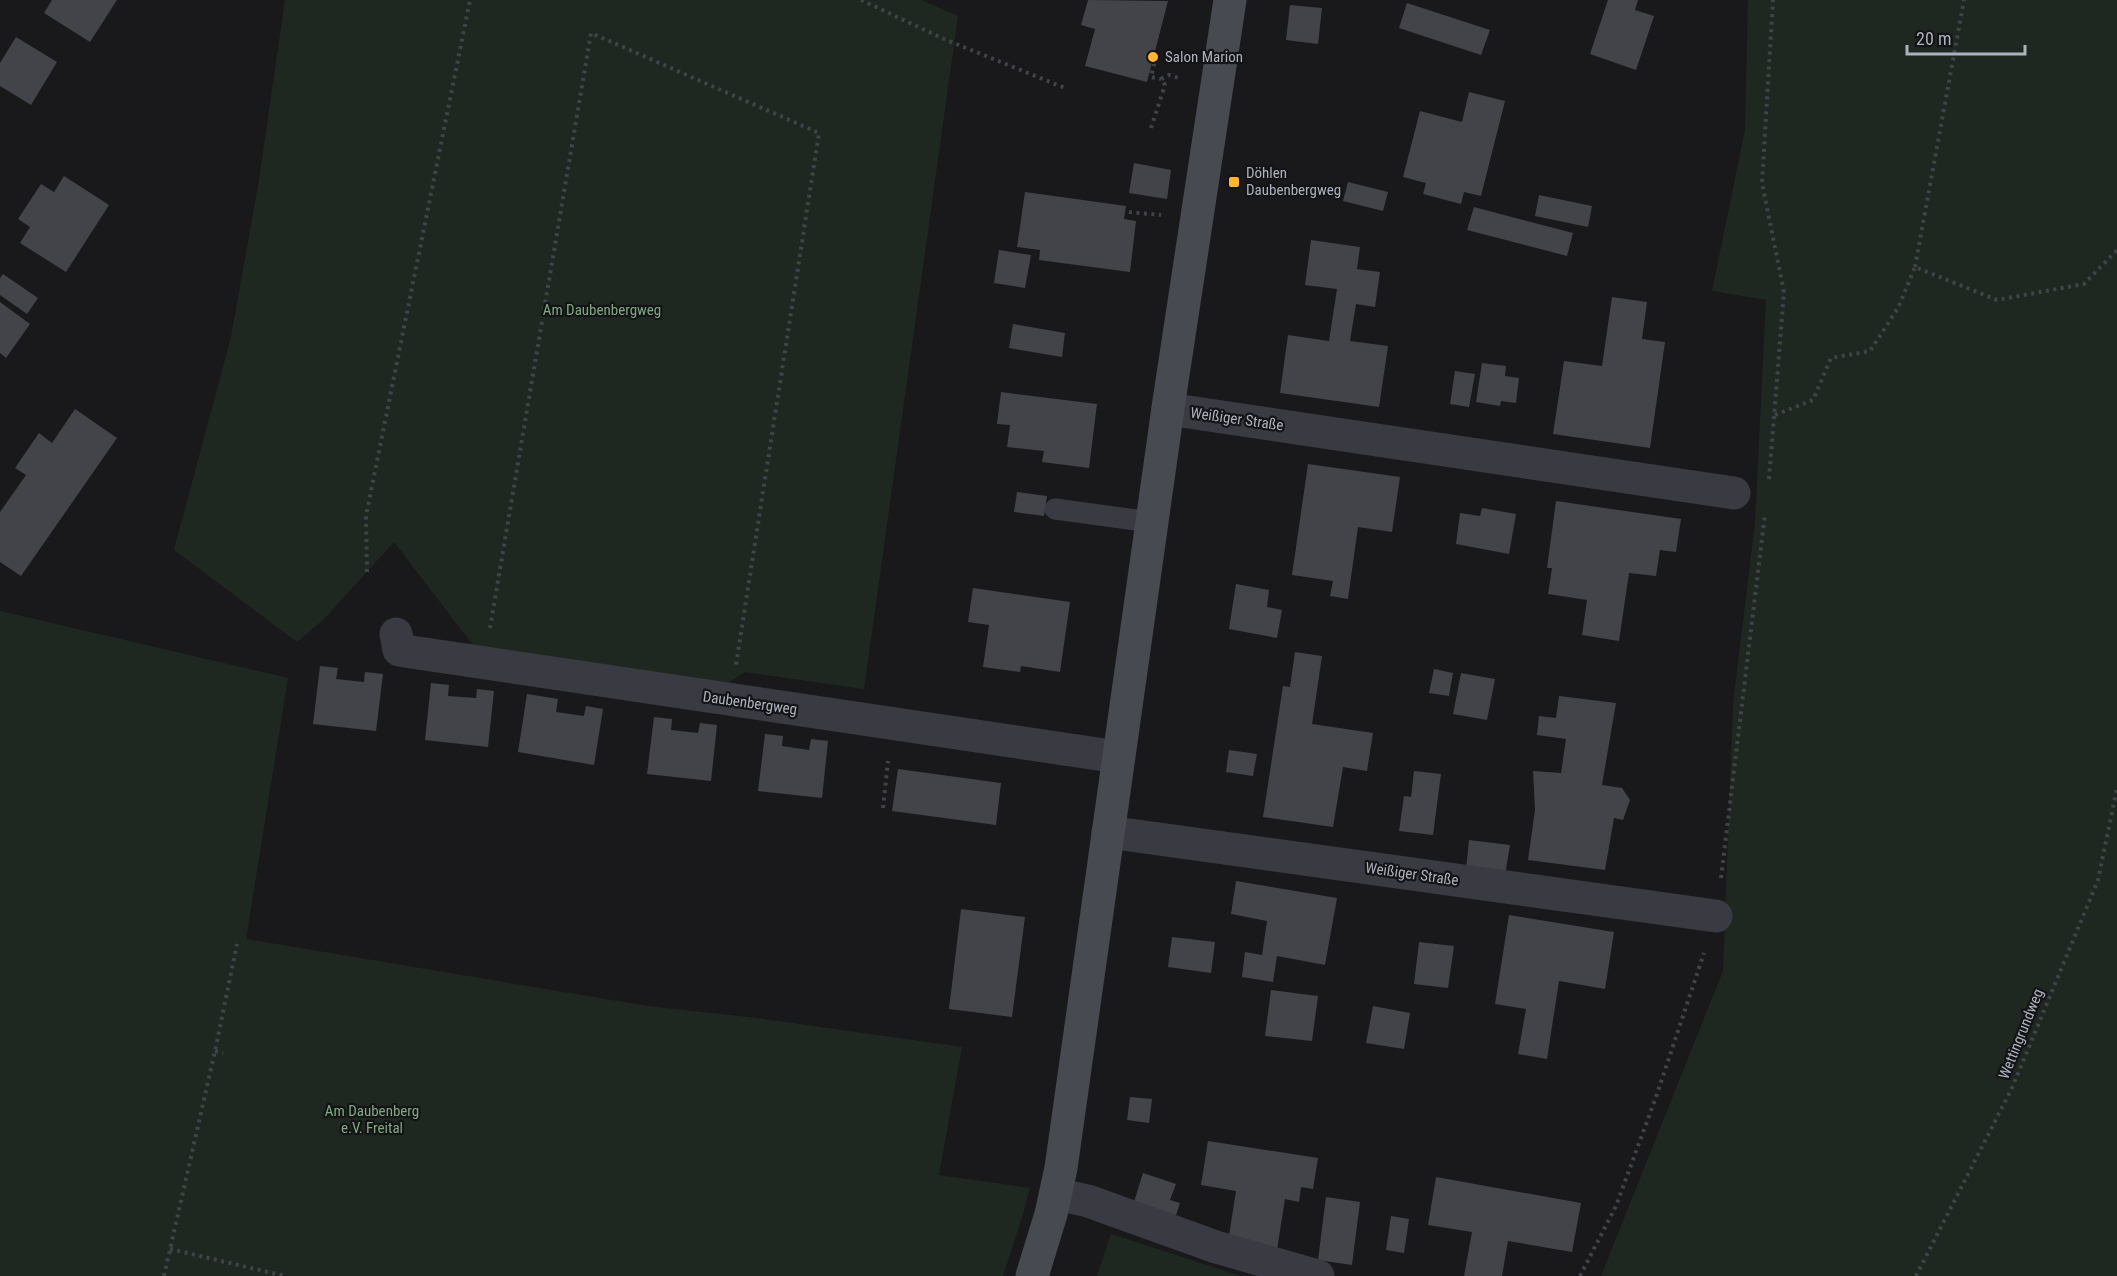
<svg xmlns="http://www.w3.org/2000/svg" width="2117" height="1276" viewBox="0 0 2117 1276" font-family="'Roboto Condensed',sans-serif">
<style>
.green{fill:#1f2820}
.building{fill:#434449}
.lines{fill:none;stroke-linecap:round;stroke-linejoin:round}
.path{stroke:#404349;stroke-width:4;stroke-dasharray:3 4.5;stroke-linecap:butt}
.lane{stroke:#3a3b42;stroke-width:21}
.street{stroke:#3a3b42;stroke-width:33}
.secondary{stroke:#484a52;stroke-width:33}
.poi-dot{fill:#ffb62f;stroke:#141417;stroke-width:2}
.labels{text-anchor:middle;stroke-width:4.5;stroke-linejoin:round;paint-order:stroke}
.poi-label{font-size:15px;fill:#abb1bd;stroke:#141417;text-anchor:start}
.park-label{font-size:15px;fill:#80a982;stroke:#141417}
.street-label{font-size:15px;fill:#abb1bd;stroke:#141417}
</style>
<rect width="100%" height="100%" fill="#19191c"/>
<path class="green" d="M285,0H921L958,16L864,689L745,672L722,687L476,649L394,542L323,620L297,642L174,550L231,337L259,180Z
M1748,0H2117V1276H1601L1723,971L1733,704L1755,523L1766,300L1712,291L1745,130Z
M0,611L288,678L246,939L648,1006L757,1018L962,1047L939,1175L1030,1188L1022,1217L1003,1276H0Z
M1111,1234L1241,1276H1097Z"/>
<path class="building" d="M52,0H117L90,42L44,13Z
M1088,0L1168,1L1147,82L1085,66L1095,29L1081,25Z
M1608,0H1638L1635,10L1654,16L1636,70L1590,54Z
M1407,3L1490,30L1481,55L1399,28Z
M1290,5L1322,8L1318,44L1286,40Z
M16,37L57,62L31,105L0,86V63Z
M1469,92L1505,101L1481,196L1464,192L1461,204L1423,194L1426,183L1403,177L1420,111L1462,122Z
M1134,163L1171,170L1167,199L1129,193Z
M64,176L109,205L66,272L20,243L30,227L18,219L41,184L54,192Z
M1348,182L1388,192L1383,211L1343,201Z
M1025,192L1126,206L1124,219L1136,221L1130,272L1039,260L1040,250L1017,247Z
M1539,195L1592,206L1588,227L1535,216Z
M1474,207L1573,233L1567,256L1467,230Z
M1311,240L1360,247L1357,269L1380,272L1375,307L1356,304L1350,341L1388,346L1379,407L1280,393L1288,335L1329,341L1337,289L1305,285Z
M999,250L1031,255L1025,288L994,283Z
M3,274L38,298L27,314L0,295V278Z
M1612,297L1647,302L1642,339L1665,342L1650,448L1553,434L1564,361L1602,366Z
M0,302L30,324L6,358L0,353Z
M1013,324L1065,333L1062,357L1009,348Z
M1482,363L1506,366L1505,376L1519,378L1516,403L1501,401L1500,406L1476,402Z
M1455,371L1475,374L1469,407L1450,404Z
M1001,392L1097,404L1089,468L1042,462L1044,451L1007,447L1010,425L997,424Z
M75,409L117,438L21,576L0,562V512L26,475L15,468L39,433L52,443Z
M1308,464L1400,477L1392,532L1358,527L1348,599L1330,596L1333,581L1292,575Z
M1017,492L1047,496L1044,516L1014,512Z
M1556,501L1681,519L1676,552L1660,550L1656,576L1629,573L1619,641L1582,635L1587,600L1548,594L1552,568H1547Z
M1482,508L1516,514L1509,554L1456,544L1460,513L1480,516Z
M1236,584L1269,590L1267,607L1282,610L1277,638L1229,629Z
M973,588L1070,602L1060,672L1021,666L1020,672L983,667L989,625L968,622Z
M1295,652L1322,656L1312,724L1373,733L1367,771L1343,767L1333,827L1263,817L1283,686L1290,687Z
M320,666L338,668L336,679L364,682L365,672L383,674L376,731L313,724Z
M1434,669L1453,673L1449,696L1429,693Z
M1461,673L1495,679L1487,720L1453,714Z
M431,683L449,685L448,696L476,698L477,689L494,691L488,747L425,740Z
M527,694L558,699L556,712L584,716L586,706L603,709L594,765L518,752Z
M1559,696L1616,703L1602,785L1622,788L1630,800L1623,820L1614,818L1605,870L1528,860L1535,810L1533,771L1561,773L1566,739L1537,735L1539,716L1556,718Z
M654,717L672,719L671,730L698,733L700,723L717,725L711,781L647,774Z
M765,734L783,736L782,746L809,750L811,739L828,741L822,798L758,791Z
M1229,750L1257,754L1253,776L1226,772Z
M898,769L1001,783L996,825L892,811Z
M1414,771L1441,774L1433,835L1399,831L1404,796L1411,797Z
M1469,840L1510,845L1505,875L1466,870Z
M1236,881L1337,898L1325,965L1277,956L1273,982L1242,977L1245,952L1262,955L1267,921L1231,914Z
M961,909L1025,917L1012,1017L949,1009Z
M1509,915L1614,932L1605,989L1559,981L1547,1059L1518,1054L1526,1009L1495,1004Z
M1172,937L1215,942L1211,973L1168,967Z
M1419,942L1454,946L1448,988L1414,984Z
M1271,990L1318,996L1312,1041L1265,1036Z
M1373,1006L1410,1013L1404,1049L1366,1043Z
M1130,1097L1152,1099L1149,1123L1127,1120Z
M1208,1141L1318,1158L1313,1189L1301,1187L1299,1202L1285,1199L1277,1250L1228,1242L1236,1191L1201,1185Z
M1143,1173L1176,1184L1170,1200L1180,1203L1175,1218L1133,1205Z
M1436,1177L1581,1203L1572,1252L1508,1241L1502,1276H1464L1472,1232L1428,1225Z
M1326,1197L1360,1202L1352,1265L1318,1260Z
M1391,1216L1409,1219L1404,1253L1386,1250Z"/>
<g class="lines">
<path class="path" d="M861,0L944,39L1065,88
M1156,56L1151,77L1161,79
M1151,128L1165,85L1161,79L1169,75L1182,79
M1129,212L1161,215
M1915,267L1964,0
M1775,415L1813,400L1831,358L1870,351L1898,308L1915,267L1997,300L2084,284L2117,250
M1769,479L1784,292L1762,183L1773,0
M367,572L366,516L470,0
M490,628L591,33L819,133L736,665
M883,808L888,761
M1721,878L1765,514
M215,1051L223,1053
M170,1249L285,1276
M164,1276L215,1051L237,944
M1580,1276L1616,1206L1656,1097L1704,953
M1916,1276L2012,1088L2098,880L2117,788"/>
<path class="lane" d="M1055,509L1151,522"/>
<path class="street" d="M1168,409L1734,493
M396,634L399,650L418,653L1118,757
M1108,832L1716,916
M1056,1194L1088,1201L1216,1247L1318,1276"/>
<path class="secondary" d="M1032,1276L1051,1214L1061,1168L1169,401L1230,0"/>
</g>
<g class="poi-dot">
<circle cx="1153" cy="57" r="6"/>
<rect x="1228" y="176" width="12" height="12" rx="3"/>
</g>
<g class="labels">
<g class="poi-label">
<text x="1165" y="62">Salon Marion</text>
<text x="1246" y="178">Döhlen<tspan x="1246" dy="17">Daubenbergweg</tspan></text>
</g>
<g class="park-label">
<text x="602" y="315">Am Daubenbergweg</text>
<text x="372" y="1116">Am Daubenberg<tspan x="372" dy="17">e.V. Freital</tspan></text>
</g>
<g class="street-label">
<text transform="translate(1237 419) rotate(8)" y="5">Weißiger Straße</text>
<text transform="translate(750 703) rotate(8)" y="5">Daubenbergweg</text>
<text transform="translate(1412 874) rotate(8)" y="5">Weißiger Straße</text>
<text transform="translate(2021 1034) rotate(-68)" y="5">Wettingrundweg</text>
</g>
</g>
<path d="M1907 45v9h118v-9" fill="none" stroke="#abb1bd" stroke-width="3"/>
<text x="1916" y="45" font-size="18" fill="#abb1bd" stroke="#141417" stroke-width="4.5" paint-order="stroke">20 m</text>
</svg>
